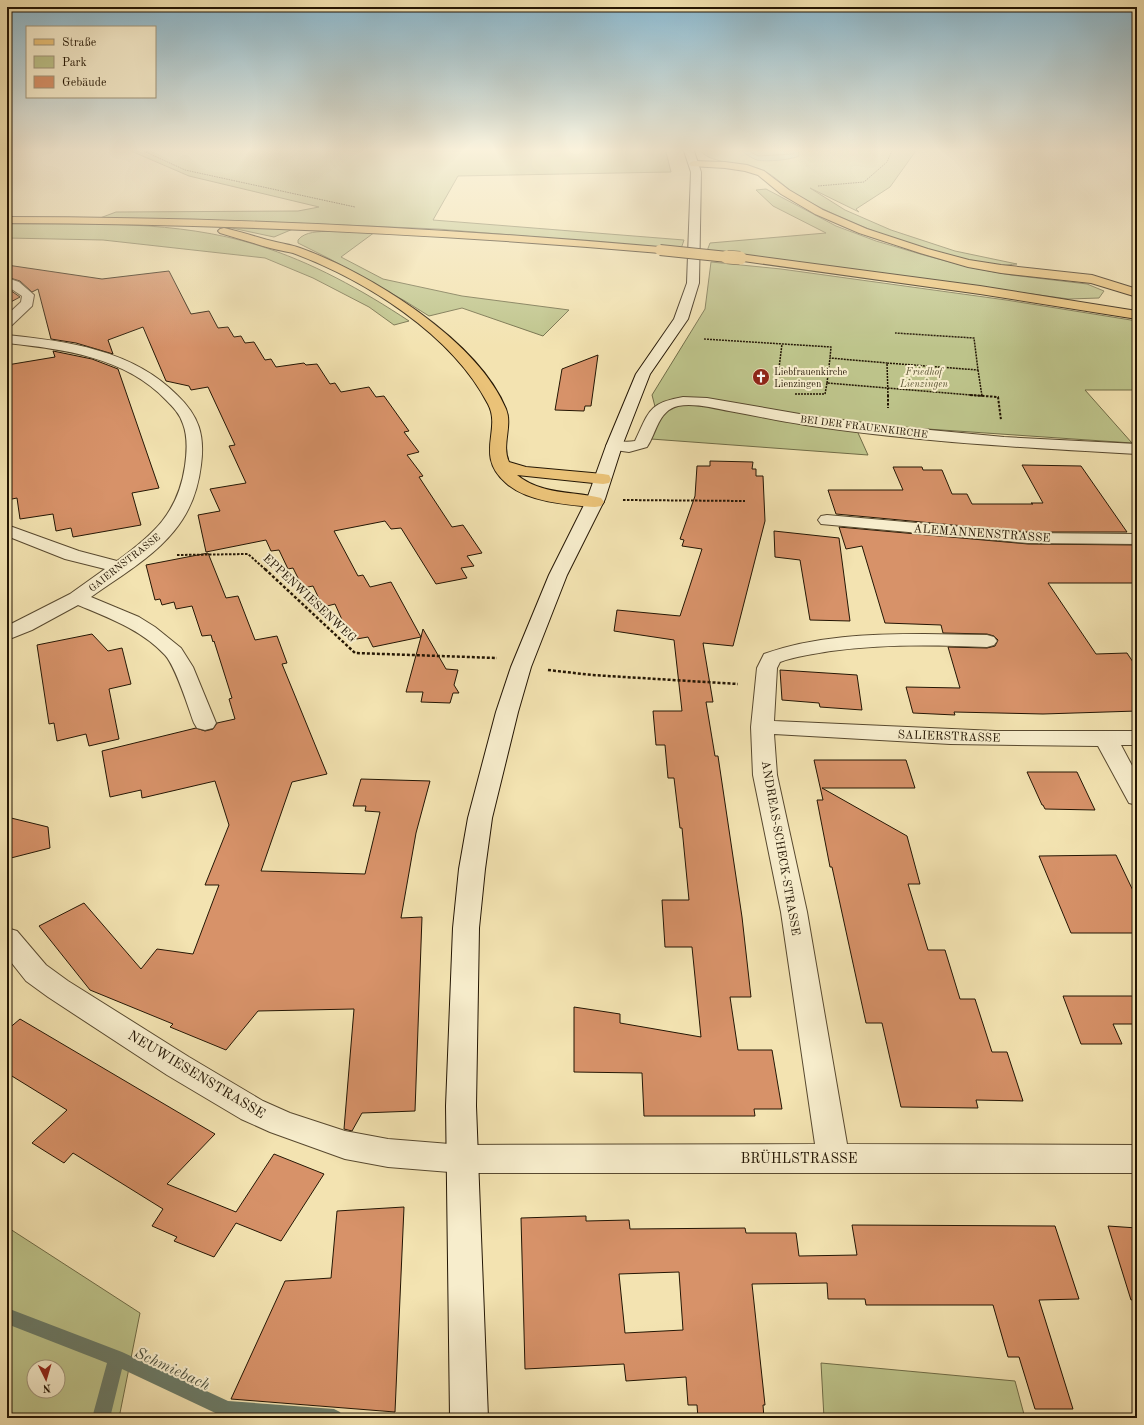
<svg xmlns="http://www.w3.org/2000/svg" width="1144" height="1425" viewBox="0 0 1144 1425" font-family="'Old Standard TT',serif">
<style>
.green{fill:#bdc38a;stroke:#706c47;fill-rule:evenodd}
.water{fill:#9bbeaa;stroke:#6b7b68}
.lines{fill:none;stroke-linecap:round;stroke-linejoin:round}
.shore{stroke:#606a57;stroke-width:1}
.stream{fill:#6b7b68;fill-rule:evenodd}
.building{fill:#d79269;stroke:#241604;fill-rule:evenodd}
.minor-casing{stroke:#58492f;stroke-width:2}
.secondary-casing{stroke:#241604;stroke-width:2}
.primary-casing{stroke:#241604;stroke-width:2}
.path-far3{stroke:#241604;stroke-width:1;stroke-dasharray:1.5 1;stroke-linecap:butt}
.path-far2{stroke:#241604;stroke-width:1.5;stroke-dasharray:2 1;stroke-linecap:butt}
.path-far1{stroke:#241604;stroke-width:2;stroke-dasharray:2.5 1.5;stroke-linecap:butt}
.path{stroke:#241604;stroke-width:2.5;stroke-dasharray:3 2;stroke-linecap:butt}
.minor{fill:#f7edcc;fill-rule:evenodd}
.secondary{fill:#f7edcc;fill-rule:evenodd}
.primary{fill:#eac278;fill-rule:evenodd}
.primary-bridge-far1-casing{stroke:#241604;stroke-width:12;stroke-linecap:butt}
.primary-bridge-casing{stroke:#241604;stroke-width:14;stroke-linecap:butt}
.primary-bridge-far1{stroke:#eac278;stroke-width:10}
.primary-bridge{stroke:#eac278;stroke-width:13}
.labels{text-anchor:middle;stroke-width:4;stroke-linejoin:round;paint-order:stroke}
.far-poi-label{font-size:10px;fill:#241604;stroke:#f7edcc;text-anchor:start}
.far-park-label{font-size:10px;font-style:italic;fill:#5a5333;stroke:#f7edcc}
.far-street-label{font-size:10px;fill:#241604;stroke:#f7edcc}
.street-label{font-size:12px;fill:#241604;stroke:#f7edcc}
.near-street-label{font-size:14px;fill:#241604;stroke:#f7edcc}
.near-water-label{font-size:16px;font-style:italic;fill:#4e513e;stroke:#f7edcc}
</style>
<rect width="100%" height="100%" fill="#f3e3b1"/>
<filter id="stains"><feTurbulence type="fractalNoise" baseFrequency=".005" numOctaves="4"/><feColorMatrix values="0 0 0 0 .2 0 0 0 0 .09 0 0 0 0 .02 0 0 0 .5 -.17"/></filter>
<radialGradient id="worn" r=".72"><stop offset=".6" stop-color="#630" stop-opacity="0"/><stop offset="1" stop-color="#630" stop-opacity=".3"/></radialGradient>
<path class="green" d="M124,148H665L671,172L458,176L433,220L684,240L681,249L438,229L245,221L100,218L116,212L298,211L319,207L189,176Z
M699,148H914L915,152L890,187L856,209L859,212L810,188L845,210L891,230L955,251L1017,264C1011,264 1005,266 999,266C985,266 968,260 954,257C902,243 849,224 802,198C786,190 776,175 760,169C745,163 705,164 699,148Z
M766,189L836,226L876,241L927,256L973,268L1011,275L1087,284L1104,291L1099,298L1069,299L707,251L710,243L826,233L773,206L756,190Z
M7,224C90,224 177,220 257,245C312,262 362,290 409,321L394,325L369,307L313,278L265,258L103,240L7,238Z
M227,227L293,229L274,237Z
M330,231L375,232L341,257L383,279L462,296L569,310L543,336L462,308L429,316L405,301L330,259L298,243V240C305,231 319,232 330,231Z
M711,262L781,269L1006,300L1137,321V390H1085L1132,443L854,424L868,455L651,439L658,418L652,395L705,309Z
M7,1227L140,1313L119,1418H7ZM34,1367H58V1391H34Z
M821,1363L1015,1381L1025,1418H824Z"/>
<path class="water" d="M738,148H797L798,149L799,156C790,160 767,162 757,160C751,158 743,152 738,148Z"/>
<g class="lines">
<path class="shore" d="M744,148L758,156L793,154L794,148"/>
<path class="stream" d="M289,148L454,150L495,148L454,152Z
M7,1308L122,1352L228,1401L334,1409L340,1412L343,1418H226L122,1369L110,1418H92L107,1363L7,1324Z"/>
</g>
<path class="building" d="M7,265L102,279L169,271L191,314L209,311L218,328L228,327L234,337L241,336L245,343L254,342L265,360L271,359L276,367L304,363L306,365L317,364L330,384L335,383L341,392L369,387L376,397L384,396L409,431L404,432L419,452L407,455L423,476L419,477L452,527L463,525L482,553L467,556L474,566L461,568L467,578L436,584L401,528L391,529L385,521L334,531L358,576L363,575L370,587L391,582L421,637L423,629L446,669L458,670L454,685L459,693H453L450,703L421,702L423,692H406L421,637L373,647L368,637L351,640L335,604L323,607L313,586L303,588L293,568L288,569L279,550L271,551L266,540L206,552L198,515L220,511L210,489L246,483L229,446L235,445L208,387L191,390L189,386L166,381L143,327L108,340L113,354L76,343L51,339L38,289L32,292L20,281L7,277Z
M7,288L20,297L7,304Z
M53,351L92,359L118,369L159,488L132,493L141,525L73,537L71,528L56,531L53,514L20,519L17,498L7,500V365L55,357Z
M598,355L591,406H585L584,411L555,410L562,369Z
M710,461L753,462L752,469H756V476H763L765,521L733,646L703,643L713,702H706L715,756H718L742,917L751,997H730L738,1050H772L782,1109H754L755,1116H644L642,1073L574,1072V1007L620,1014V1023L701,1037L692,947H665L662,900H689L682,828H680L674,778H668L665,745H656L653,711H682L674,640L614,631L617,610L680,616L702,549L682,546L684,540L680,539L695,496L697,466H710Z
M1022,465L1081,466L1127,532H1028L836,514L828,490H903L893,467H922L923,470H942L952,494H967L972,504H1033L1031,503H1043Z
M839,527L1028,544L1136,545L1137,583H1048L1096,654L1127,653L1137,668V711L1043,714L954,712L955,715L913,713L906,687L960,688L948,647L987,648L995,646L998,640L994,636L987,634L943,633L941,625L885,623L862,546L846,549Z
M774,531L839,538L850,621L810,620L800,560L775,557Z
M208,553L226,598L238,596L255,640L277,636L287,663L282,664L327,774L292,782L261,871L365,874L380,812L365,811L366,806H353L361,779L430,781L416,833L401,918L422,917L415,1111L362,1113L352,1131L344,1129L354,1009L258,1011L226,1050L170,1027L173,1024L90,990L39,926L84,903L141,969L157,949L193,954L219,885H205L229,825L215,781L142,798L141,790L110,797L102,751L196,728L205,731L213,729L217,723L235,719L229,699L232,698L214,641L213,642L211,635L202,636L192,606L176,609L174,602L162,605L160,599L155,600L146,565Z
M92,634L108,651L122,648L131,684L109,689L119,739L89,746L86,734L57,741L54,723L49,724L37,645Z
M780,670L857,675L862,710L820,707L819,703L782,700Z
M814,760H906L915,788H822L907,836L920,884H908L928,950H945L960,999H975L992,1052H1007L1023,1101L976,1100L978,1108L901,1107L882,1023H866L832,867H830L817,800H823Z
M1027,772H1077L1095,810L1045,809L1043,805H1042Z
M7,817L48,827L50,848L7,859Z
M1116,855L1137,899V933H1071L1039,856Z
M1063,996H1137V1024H1113L1122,1044H1081Z
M20,1019L215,1134L167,1184L236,1212L274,1154L324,1174L281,1241L236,1223L214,1257L174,1241L177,1237L152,1226L163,1209L73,1153L64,1163L32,1143L67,1110L7,1073V1030Z
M404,1207L395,1412L231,1399L285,1281L331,1278L337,1211Z
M586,1216V1221L629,1220L630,1229L745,1228L746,1233H796L799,1256L857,1255L852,1225L1055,1226L1079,1299L1039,1300L1073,1409H1035L1019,1357H1008L993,1305H866L865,1299H828L827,1283L752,1284L765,1405H763L764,1418H698L697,1405H688L686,1377L626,1381L624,1364L525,1369L521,1218ZM679,1272L683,1330L625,1333L619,1274Z
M1108,1226L1137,1228V1299L1131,1300Z"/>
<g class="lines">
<g class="minor-casing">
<path id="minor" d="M7,278L19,282L34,295L32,306L12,325L7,326V315L21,302L22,296L7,286Z
M7,335C67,341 133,350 177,395C199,416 205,435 201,465C198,490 190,512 174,531C152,558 119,577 91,597L139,617L155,627L181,648L193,667L216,723L213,728L205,730L197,728L194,723C188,707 176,667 165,655C142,630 109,618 78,605L32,630L7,640V626L70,594L105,569L65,559L7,536V525L79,551L117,561C154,534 178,513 185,466C187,452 188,437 183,424C180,414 173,407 166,400C125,357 63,349 7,343Z
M683,397L707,398L811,416L888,426L1004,437L1137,444V454C1028,448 920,442 812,426C784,422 757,416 729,411C713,408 694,403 678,406C658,411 657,432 647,447L629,452L608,449L606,446L608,443C617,440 626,443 635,441C649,412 648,403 683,397Z
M827,515L1028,533L1137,534V544L1028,543L821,524L818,520L821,516Z
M924,634L987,635L994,637L997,641L994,645L987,647C935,645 883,644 831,651C814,654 796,656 780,662L777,668L774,721L996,731H1137V745H1121L1137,775V805L1129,803L1098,746L950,744L774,734L777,775L807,912L847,1144L1137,1145V1173H462L388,1167L345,1159L270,1132L241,1119L167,1075L48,997L26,981L7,957V928L17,931L46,965L68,981L189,1057L263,1101L290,1113L345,1131L388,1139L462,1145L815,1144L781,912L753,775L751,727L757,668L764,654C814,636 870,634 924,634Z"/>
</g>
<g class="secondary-casing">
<path id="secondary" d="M683,148H693L701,172L699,283L688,319L650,374L622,446L605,499L567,575L531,667L518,712L492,818L485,869L479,928L476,1106L488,1418H450L446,1106L453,928L459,869L468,818L496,712L511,667L549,575L587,499L606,446L636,374L674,319L687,283L691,172Z"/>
</g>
<g class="primary-casing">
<path id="primary" d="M694,161L725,162L747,165L764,171L789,190L823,210L867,229L928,249L969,260L1001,265L1092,275L1137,289V297L1091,283L1001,273L968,267L920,253L859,233L815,214L781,194L758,175L745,171L725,168L691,166L689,164L691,162Z
M7,217C225,217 443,228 660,247L664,248L666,250L664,252L660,253C443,234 225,224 7,223Z
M224,228C242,232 259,238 276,242C284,244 292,245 300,248C368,272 478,340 506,409C513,426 501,445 509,462L526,467L603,474L609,475L611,479L609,483L603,484L517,475C542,495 572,491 601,498L604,502L601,506L595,507C568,505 527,502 506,483C474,455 502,430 488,404C452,334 365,280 293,253C285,251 277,250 270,248C253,243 237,238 220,233L218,231L220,229Z
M740,254L980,286L1137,311V319L980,294L736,260L734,258L736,256Z"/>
</g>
<path class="path-far3" d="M137,148L185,170L355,207
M818,186L864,182L887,162L893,148"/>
<path class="path-far2" d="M704,339L831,347L830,358
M779,368L782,344
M978,370L982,396
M827,383L830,358L887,363
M795,394H825L827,383L983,396
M888,396L887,363L978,370L974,338L895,333"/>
<path class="path-far1" d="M888,395V408
M970,395L998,397L1001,420
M623,500L745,501
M177,555L248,554L266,570"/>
<path class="path" d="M265,569L355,653L497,658
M548,670L592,675L738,684"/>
<use href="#minor" class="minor"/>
<use href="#secondary" class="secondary"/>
<use href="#primary" class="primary"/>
<g class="primary-bridge-far1-casing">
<path id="primary-bridge-far1" d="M660,250L737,258"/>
</g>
<g class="primary-bridge-casing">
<path id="primary-bridge" d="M727,257L740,258"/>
</g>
<use href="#primary-bridge-far1" class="primary-bridge-far1"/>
<use href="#primary-bridge" class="primary-bridge"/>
</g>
<linearGradient id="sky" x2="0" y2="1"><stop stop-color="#89b8cf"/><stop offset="0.43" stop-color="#faf2dc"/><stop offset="1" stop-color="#faf2dc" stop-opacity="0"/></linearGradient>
<rect width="1144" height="348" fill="url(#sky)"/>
<defs>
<g id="church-disc" transform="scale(0.9)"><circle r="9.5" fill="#8f2418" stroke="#f7edcc"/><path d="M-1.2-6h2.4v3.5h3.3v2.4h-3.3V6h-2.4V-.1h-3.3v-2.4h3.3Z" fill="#fff"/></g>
</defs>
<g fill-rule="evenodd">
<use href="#church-disc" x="761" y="377"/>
</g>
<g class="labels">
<g class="far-poi-label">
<text x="774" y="375">Liebfrauenkirche<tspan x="774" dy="12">Lienzingen</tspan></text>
</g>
<g class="far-park-label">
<text x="924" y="375">Friedhof<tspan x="924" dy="12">Lienzingen</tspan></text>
</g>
<g class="far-street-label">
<text transform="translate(864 426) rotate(7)" y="4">BEI DER FRAUENKIRCHE</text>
<text transform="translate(124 562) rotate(-38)" y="4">GAIERNSTRASSE</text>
</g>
<g class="street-label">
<text transform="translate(982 533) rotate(4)" y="4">ALEMANNENSTRASSE</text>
<text transform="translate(310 598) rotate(43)" y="4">EPPENWIESENWEG</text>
<text transform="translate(949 736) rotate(2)" y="4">SALIERSTRASSE</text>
<text transform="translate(781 848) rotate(80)" y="4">ANDREAS-SCHECK-STRASSE</text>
</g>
<g class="near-street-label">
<text transform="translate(197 1074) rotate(31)" y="5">NEUWIESENSTRASSE</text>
<text x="799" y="1163">BRÜHLSTRASSE</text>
</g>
<g class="near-water-label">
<text transform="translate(173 1368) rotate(25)" y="6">Schmiebach</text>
</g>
</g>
<rect width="1144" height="1425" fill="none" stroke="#f3e3b1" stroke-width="24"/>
<rect x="8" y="8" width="1128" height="1409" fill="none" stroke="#241604" stroke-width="2"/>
<rect x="12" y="12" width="1120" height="1401" fill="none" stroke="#241604"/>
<rect x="26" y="26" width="130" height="72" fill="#f7edcc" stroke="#a3977c"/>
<rect x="34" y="39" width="20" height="6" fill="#eac278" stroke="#a3977c"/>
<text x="62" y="46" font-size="12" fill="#241604">Straße</text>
<rect x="34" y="56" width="20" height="12" fill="#bdc38a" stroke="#a3977c"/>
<text x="62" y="66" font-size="12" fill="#241604">Park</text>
<rect x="34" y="76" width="20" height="12" fill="#d79269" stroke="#a3977c"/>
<text x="62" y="86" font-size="12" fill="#241604">Gebäude</text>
<g transform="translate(46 1379) rotate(175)"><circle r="19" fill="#f7edcc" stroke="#a3977c"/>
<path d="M0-3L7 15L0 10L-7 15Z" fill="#8f2418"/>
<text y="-6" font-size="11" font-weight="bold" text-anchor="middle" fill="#241604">N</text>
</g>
<rect width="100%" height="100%" filter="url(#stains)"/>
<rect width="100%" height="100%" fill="url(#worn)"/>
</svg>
